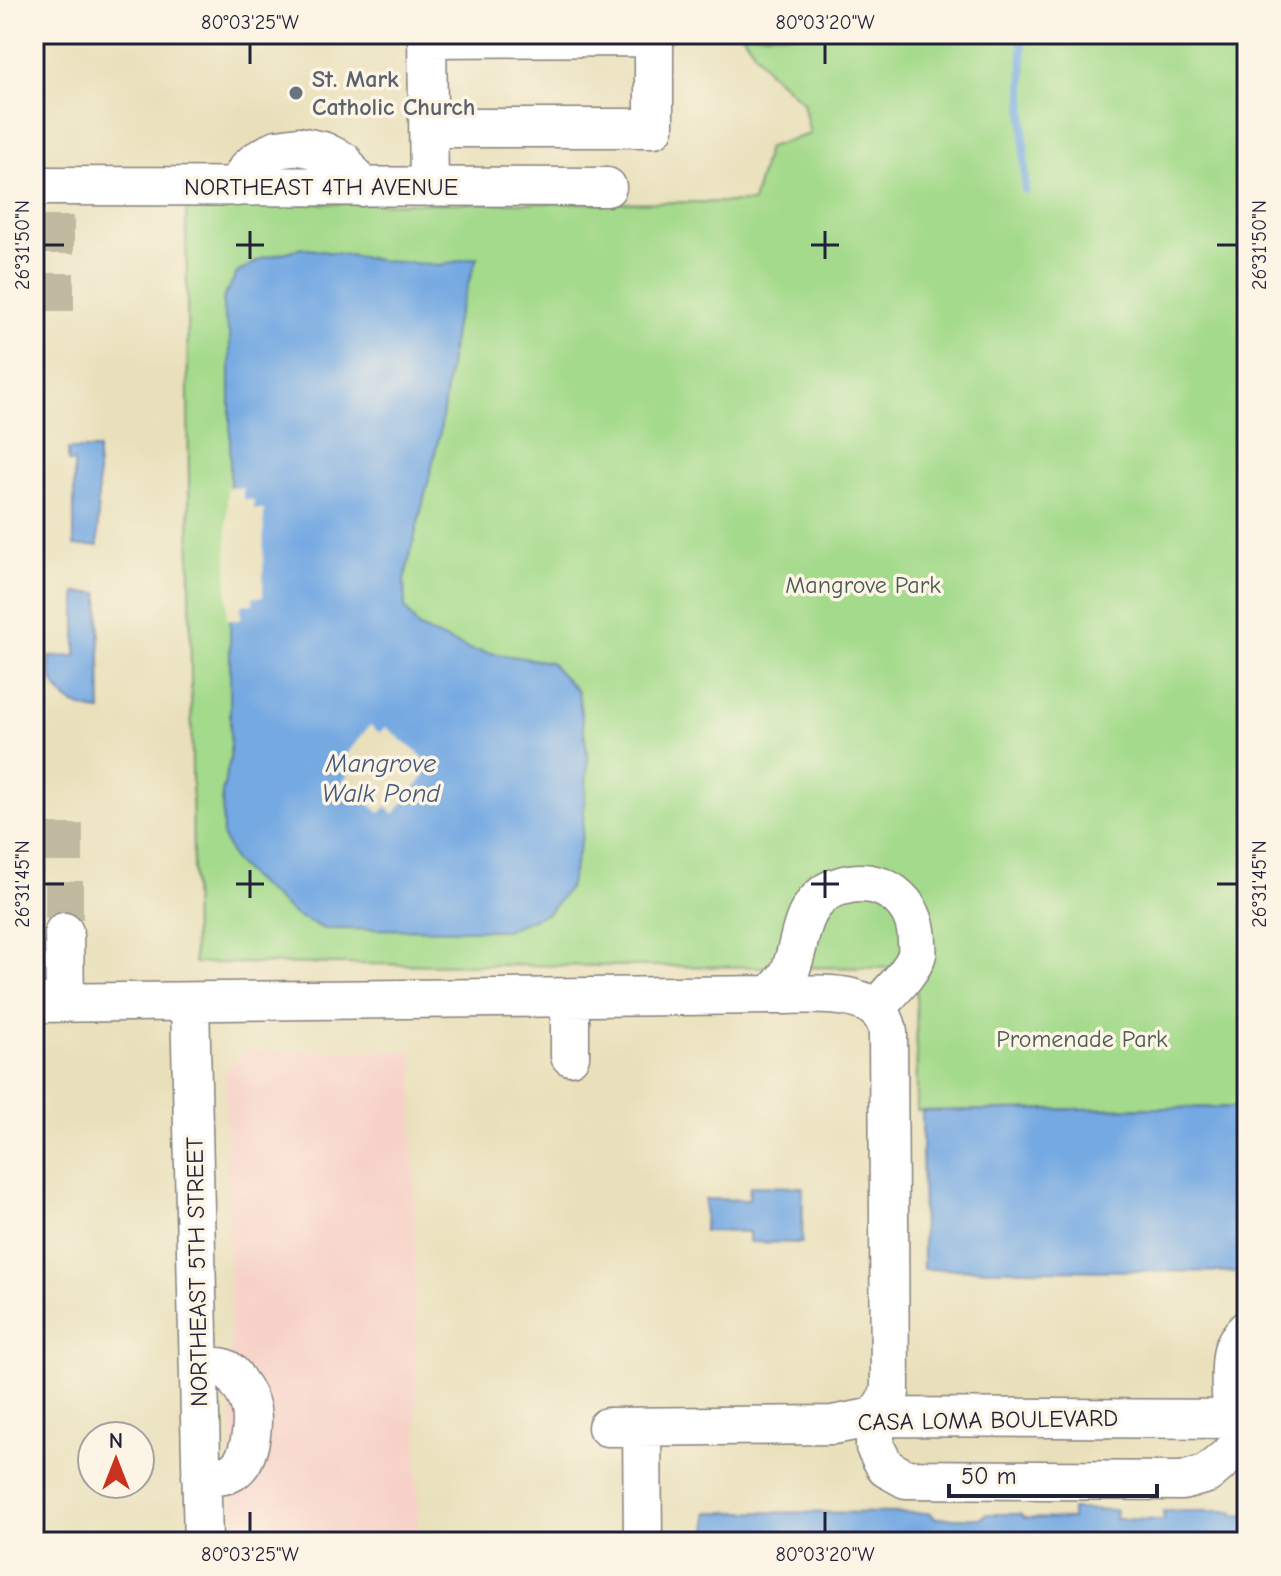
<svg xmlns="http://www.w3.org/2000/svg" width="1281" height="1576" viewBox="0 0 1281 1576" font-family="'Comic Neue',sans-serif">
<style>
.built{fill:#f7d1c8}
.green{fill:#a4da8b;stroke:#637e63;stroke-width:2}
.water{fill:#74a9e2;stroke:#4b668e;stroke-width:2}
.pier{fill:#e9e0bb}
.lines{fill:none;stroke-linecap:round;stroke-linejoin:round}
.stream{stroke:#74a9e2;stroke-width:8}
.minor-tunnel{stroke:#c1baa1;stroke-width:38;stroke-dasharray:38 19;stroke-linecap:butt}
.minor-casing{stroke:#86817b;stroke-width:41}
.minor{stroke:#fff;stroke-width:38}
.ticks{fill:none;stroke:#22223b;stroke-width:3}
.worship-dot{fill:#6b7280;stroke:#fcf5e5;stroke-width:3}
.labels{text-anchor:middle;stroke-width:7;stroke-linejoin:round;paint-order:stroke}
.worship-label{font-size:24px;font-weight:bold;fill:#5b616d;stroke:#fcf5e5;text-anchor:start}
.street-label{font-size:24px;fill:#22223b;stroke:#fcf5e5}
.park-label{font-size:24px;fill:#495953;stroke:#fcf5e5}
.water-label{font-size:26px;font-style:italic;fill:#43587e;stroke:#fcf5e5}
.neatline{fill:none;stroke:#22223b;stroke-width:3}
.ticks-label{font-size:20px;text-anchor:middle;fill:#22223b}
</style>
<rect width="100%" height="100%" fill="#fcf5e5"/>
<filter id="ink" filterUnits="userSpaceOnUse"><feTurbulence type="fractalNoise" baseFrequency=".0125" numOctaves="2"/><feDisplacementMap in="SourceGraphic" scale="16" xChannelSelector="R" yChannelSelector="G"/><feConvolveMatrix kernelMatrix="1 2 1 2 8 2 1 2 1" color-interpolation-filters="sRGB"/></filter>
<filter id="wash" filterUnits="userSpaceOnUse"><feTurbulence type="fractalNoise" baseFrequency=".006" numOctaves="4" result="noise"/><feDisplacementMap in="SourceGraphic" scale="32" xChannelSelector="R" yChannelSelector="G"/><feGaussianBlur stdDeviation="1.8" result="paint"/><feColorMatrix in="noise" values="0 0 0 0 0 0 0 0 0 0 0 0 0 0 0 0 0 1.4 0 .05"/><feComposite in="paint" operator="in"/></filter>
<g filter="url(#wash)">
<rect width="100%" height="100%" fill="#e9e0bb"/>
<path class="built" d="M248,1051H413L418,1542H234L225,1071Z"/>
<path class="green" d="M742,34H1247V1107L917,1111L916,968L194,963L186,204L753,202L768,147L810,134L803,102L768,71Z"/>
<path class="water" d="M302,248L386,261L440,265L477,257L455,324L440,433L404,581L405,608L419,628L471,650L550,662L578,692L588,758L582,837L569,888L548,913L505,930L324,929L295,915L251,878L234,861L223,837L222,793L230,759V337L223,311V299L237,273L263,258Z
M68,449H98V546H74V462H68Z
M76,593H99L101,711C68,708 49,691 49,657L76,656Z
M1247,1107V1272L923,1269L922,1111Z
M750,1186L803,1187L802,1243L749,1242V1232L704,1231L705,1199L749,1200Z
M1072,1509L1116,1510L1115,1519H1117L1163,1520V1511H1233L1234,1515L1247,1516V1542H708L707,1512L930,1513L935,1518H982L986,1514H1020L1024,1518L1072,1519Z"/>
<path class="pier" d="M227,487L243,488V499L254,500V509H264L263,597H253V604L241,605V620H227Z
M370,725L380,733L386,727L424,758L418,766L426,774L394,814L386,807L380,813L342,782L348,775L337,766Z"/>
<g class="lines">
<path class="stream" d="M1022,34L1025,190"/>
</g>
</g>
<g filter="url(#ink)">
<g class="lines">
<path class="minor-tunnel" d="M55,216V324
M64,824V932"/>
<g class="minor-casing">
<path id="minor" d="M427,34L429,187
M427,38L654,37V128H429
M34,186L607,187
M237,187L247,169L256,161L277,149L299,146L323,151L343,161L361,187
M64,932L65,1003
M771,995C778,988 785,980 790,971C802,942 798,914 825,893C830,889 835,888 841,886C881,874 917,900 917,942C917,946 918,950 917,954C913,971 888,994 876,1008
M570,998V1056
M190,1002L203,1542
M34,1003L771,995C806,996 883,984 888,1033L890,1393L875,1417V1447L886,1468L906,1479L1182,1481L1207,1474L1247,1440
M1247,1329C1241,1335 1235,1342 1233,1350C1230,1363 1229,1403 1235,1415C1238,1420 1243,1425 1247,1430
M199,1366C207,1367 217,1366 224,1368C230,1370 234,1376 237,1381C243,1389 249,1399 251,1409C254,1427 250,1462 232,1472C223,1477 211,1476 201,1476
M607,1427L833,1425L875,1417L1238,1419
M642,1427L643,1542"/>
</g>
<use href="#minor" class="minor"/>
</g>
</g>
<path class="ticks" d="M250,44V64M825,44V64M250,231V259M825,231V259M44,245H64M236,245H264M811,245H839M1217,245H1237M250,870V898M825,870V898M44,884H64M236,884H264M811,884H839M1217,884H1237M250,1512V1532M825,1512V1532"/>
<circle class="worship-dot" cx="296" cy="93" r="8"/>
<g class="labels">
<g class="worship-label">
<text x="312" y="87">St. Mark<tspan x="312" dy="28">Catholic Church</tspan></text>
</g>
<g class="street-label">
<text x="321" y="195">NORTHEAST 4TH AVENUE</text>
<text transform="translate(197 1272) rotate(-91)" y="8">NORTHEAST 5TH STREET</text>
<text transform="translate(988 1420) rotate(-1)" y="8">CASA LOMA BOULEVARD</text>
</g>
<g class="park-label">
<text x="863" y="593">Mangrove Park</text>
<text x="1082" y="1047">Promenade Park</text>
</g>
<g class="water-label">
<text x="381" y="772">Mangrove<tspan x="381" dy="30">Walk Pond</tspan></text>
</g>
</g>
<rect width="1281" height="1576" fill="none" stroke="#fcf5e5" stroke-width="88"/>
<g transform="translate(116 1460)"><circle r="38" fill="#fcf5e5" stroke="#a5a1a1" stroke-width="2"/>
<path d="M0-6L14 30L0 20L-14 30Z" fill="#c8321e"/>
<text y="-12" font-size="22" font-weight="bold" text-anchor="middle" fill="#22223b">N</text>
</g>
<path d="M949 1484v12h208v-12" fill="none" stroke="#22223b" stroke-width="4"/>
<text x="961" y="1484" font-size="24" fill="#22223b" stroke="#fcf5e5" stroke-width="6" paint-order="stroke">50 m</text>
<rect x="44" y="44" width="1193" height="1488" class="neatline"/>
<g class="ticks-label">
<text x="250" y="29">80°03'25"W</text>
<text x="825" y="29">80°03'20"W</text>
<text transform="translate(22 245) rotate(-90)" y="7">26°31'50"N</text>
<text transform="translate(1259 245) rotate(-90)" y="7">26°31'50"N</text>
<text transform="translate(22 884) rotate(-90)" y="7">26°31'45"N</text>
<text transform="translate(1259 884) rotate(-90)" y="7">26°31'45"N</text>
<text x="250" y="1561">80°03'25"W</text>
<text x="825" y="1561">80°03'20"W</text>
</g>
</svg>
